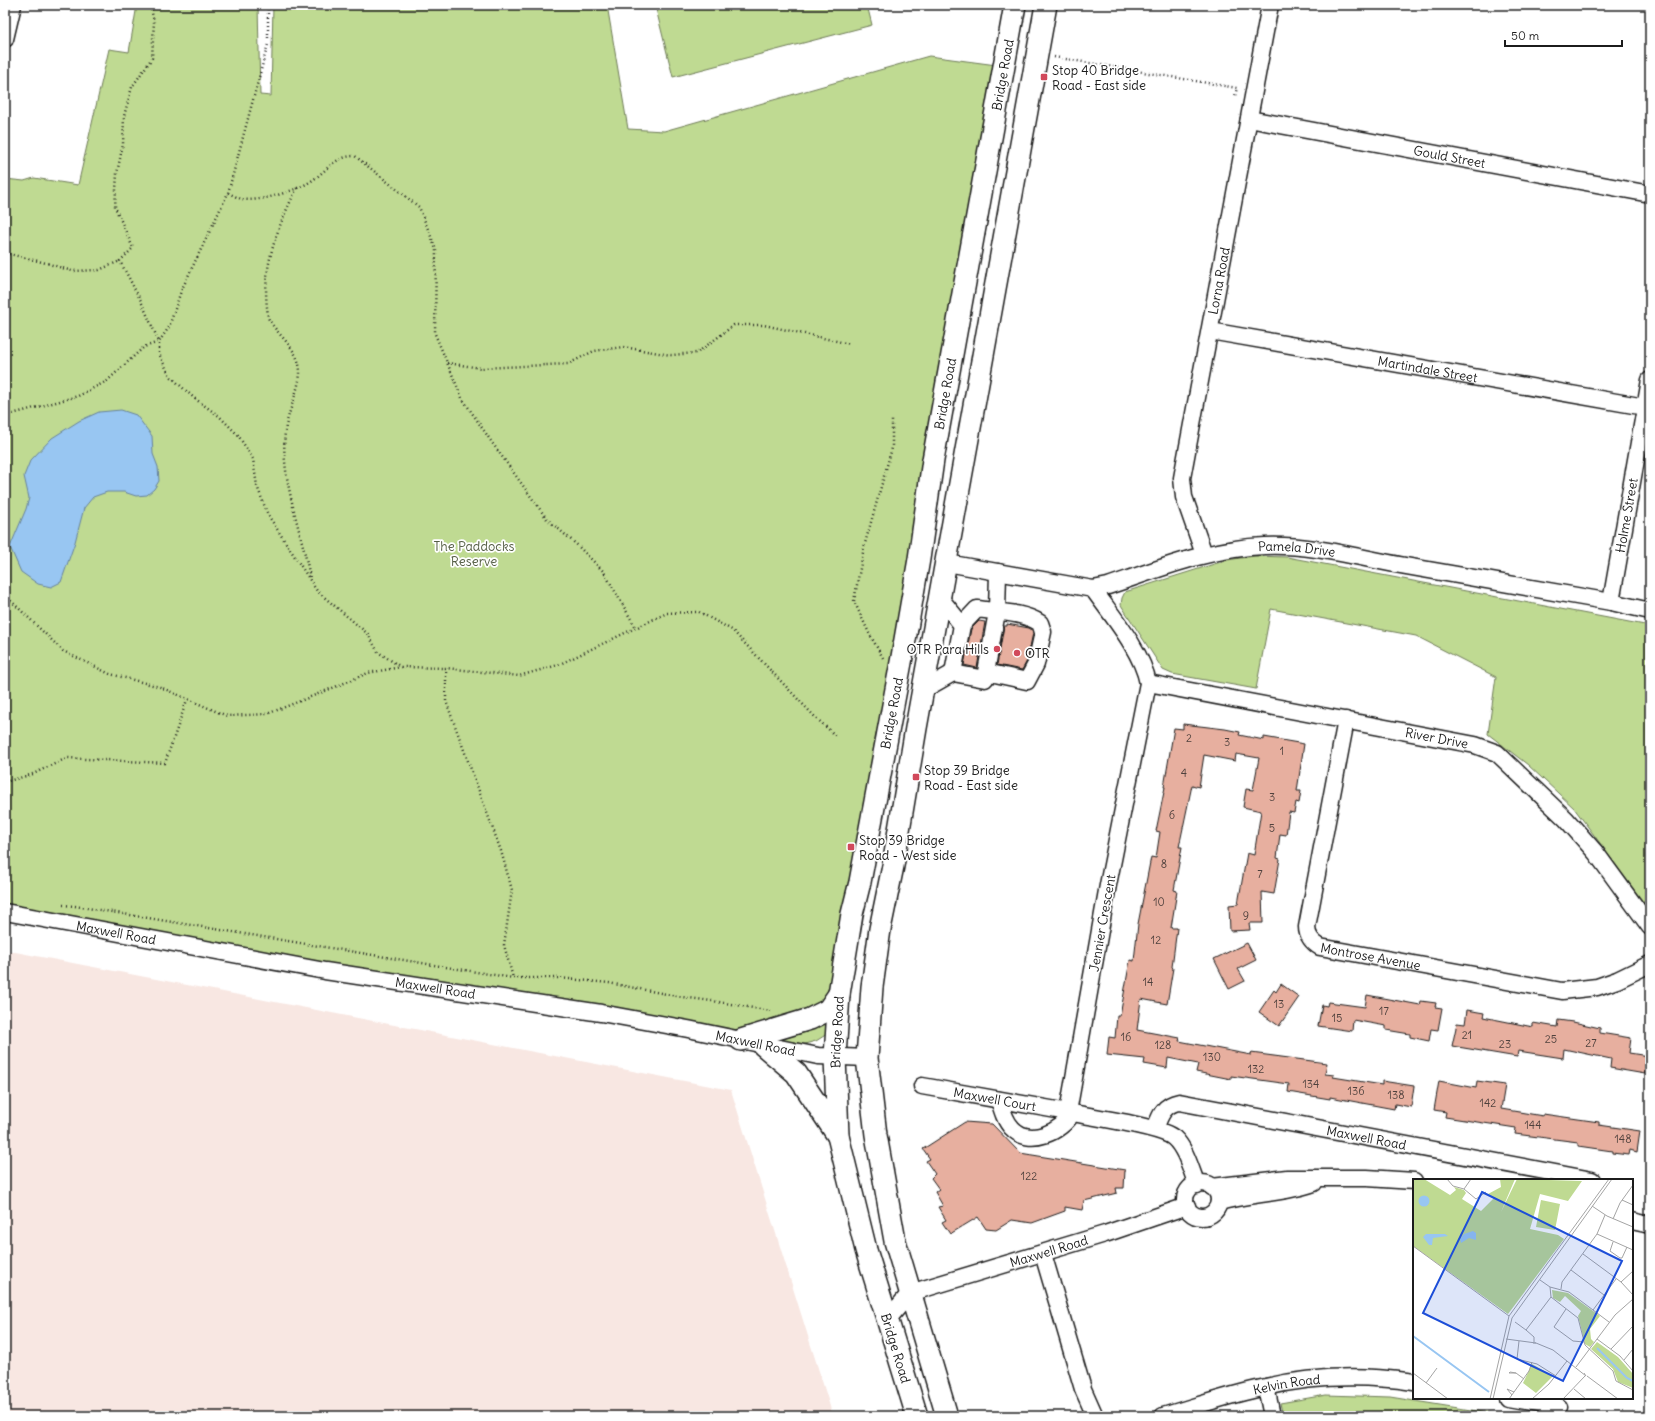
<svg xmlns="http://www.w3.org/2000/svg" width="1655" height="1421" viewBox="0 0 1655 1421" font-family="Delius,sans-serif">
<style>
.built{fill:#f8e7e2}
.green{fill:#bfda92;stroke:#6e7b57}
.water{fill:#98c6f2;stroke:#66829c}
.building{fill:#e7af9f;stroke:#1c1c1c}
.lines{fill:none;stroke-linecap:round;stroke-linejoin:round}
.minor-casing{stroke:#1c1c1c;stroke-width:19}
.major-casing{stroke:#1c1c1c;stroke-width:24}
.path{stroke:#1c1c1c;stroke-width:2.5;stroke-dasharray:1 3;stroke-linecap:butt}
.minor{stroke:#fff;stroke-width:16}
.major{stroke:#fff;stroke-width:21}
.poi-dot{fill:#d1495b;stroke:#fff;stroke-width:1.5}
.labels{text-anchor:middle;stroke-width:3.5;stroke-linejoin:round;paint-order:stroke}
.number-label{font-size:11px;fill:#4f413d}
.poi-label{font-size:13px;fill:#1c1c1c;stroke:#fff;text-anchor:start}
.street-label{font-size:13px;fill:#1c1c1c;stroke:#fff}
.park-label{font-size:13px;fill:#555e45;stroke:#fff}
.inset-river{fill:none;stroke:#98c6f2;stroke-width:2}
.inset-road{fill:none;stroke:#a4a4a4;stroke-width:1}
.view{fill:#1d4ed8;fill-opacity:0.15;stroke:#1d4ed8;stroke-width:2}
.inset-edge{fill:none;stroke:#1c1c1c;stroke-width:2}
</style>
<rect width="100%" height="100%" fill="#fff"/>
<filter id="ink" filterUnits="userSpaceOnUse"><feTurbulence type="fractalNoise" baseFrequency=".025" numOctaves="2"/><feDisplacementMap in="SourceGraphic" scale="8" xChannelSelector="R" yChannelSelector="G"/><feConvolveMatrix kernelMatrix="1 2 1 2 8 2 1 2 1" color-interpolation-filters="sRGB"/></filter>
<g filter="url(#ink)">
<path class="built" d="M5,950L731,1090L833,1416H5Z"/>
<path class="green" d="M137,5H258L260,95L271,96L273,5H607L628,129L664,131L929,56L1004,66L835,1029L816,1041L793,1047L5,911V179L24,181L34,178L78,185L109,49L129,52Z
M655,5H867L872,25L673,77Z
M1254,556L1287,557L1650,626V911L1574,808L1528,765L1488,734L1496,677L1416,636L1271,609L1256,689L1172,674L1163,670L1121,605L1122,598L1125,592L1227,560Z
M1326,1395L1390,1397L1508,1416H1283L1280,1403Z"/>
<path class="water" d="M121,410L136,415L152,436L153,454L158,467L159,481L154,489L147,495L136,496L124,492H107L93,497L84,508L75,542L61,582L51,587L38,584L21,572L10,547L26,509L29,498L24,476L30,461L52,438L79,421L99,412Z"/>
<path class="building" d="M979,621L985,622L977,668L964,665L971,629Z
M1007,624L1029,628L1032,630L1033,633L1027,661L1022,670L997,665L1004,626H1007Z
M1183,724L1225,729L1240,732L1239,735L1264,740V737L1304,744L1297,791H1301L1299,803L1296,802L1294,813L1289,812L1286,835L1280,834L1277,858L1280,859L1274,894L1262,892L1263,923H1249L1250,930L1230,931L1229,905L1238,904L1247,853L1254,855L1261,811L1243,807L1246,789L1253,790L1259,758L1236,754L1235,761L1204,755L1199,787L1192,785L1179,847H1182L1174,890L1177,891L1171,928H1177L1172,967L1173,968L1167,1004L1141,999L1137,1030L1180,1038L1179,1041L1251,1055V1053L1327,1063L1325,1074L1334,1075L1333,1077L1382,1085V1081L1414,1086L1411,1107L1395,1104L1394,1109L1330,1097V1099L1288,1092L1289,1084L1231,1076V1079L1196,1072L1198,1064L1168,1058L1167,1068L1144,1064L1145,1059L1107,1055L1109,1037L1115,1038L1117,1016H1120L1130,960L1134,961L1138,924L1151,857L1156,858L1160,832L1156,831L1165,787H1164L1174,728L1183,729Z
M1247,943L1256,960L1238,969L1245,981L1229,989L1214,959Z
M1281,984L1299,997L1279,1026L1259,1012L1274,990L1276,992Z
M1367,995L1420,1005L1421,1001L1436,1003L1435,1007L1442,1008L1438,1030L1431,1029L1429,1041L1410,1037V1034L1386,1030V1026L1353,1020L1352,1031L1318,1026L1322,1005L1327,1006L1328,1002L1365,1007Z
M1467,1010L1484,1013L1483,1017L1533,1027V1023L1557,1027L1558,1020L1573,1022L1600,1028V1033L1631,1038L1629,1053L1648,1056L1645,1074L1610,1068L1611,1059L1564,1049L1563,1058L1518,1051L1517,1057L1452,1046L1457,1023L1465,1024Z
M1439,1081L1476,1088L1477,1081L1505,1085L1501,1109L1543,1116V1114L1599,1122V1125L1640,1131L1637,1152L1630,1150L1629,1155L1612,1153V1151L1578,1146V1142L1515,1134L1516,1128L1445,1117L1446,1112L1434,1110Z
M965,1122L992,1124L1020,1153L1125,1170L1124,1188H1116L1117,1193L1084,1201L1082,1210L1065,1207V1211L1032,1223L1012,1220L996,1230L986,1229L978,1217L950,1234L942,1222L946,1220L938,1207L943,1206L935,1192L939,1189L931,1178L935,1174L926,1161L930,1159L923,1149Z"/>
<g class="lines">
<g class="minor-casing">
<g id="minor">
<path d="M5,39L13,5"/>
<path id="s1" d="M1249,119L1650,194"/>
<path id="s2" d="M1210,331L1645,407"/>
<path id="s3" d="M1204,554L1184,497L1182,478L1270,5"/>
<path id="s4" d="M947,563L1093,589L1108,586C1159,569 1210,548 1265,546C1310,544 1356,557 1400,565C1470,577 1540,590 1611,602L1650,611"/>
<path d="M1093,589C1112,616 1142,651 1148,683L1108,885L1068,1112C1090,1117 1161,1126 1174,1138C1186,1149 1191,1170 1197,1185"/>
<path d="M940,598L962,625"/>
<path id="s5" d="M1611,602L1650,380"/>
<path d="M986,672L1027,681L1036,664L1043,632L1040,623C1023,612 997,612 977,609L962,625L953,673L985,679L986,672L997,612L998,572"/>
<path id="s6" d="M1148,683L1475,745L1497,753L1566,819L1596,853L1650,927"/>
<path d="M923,690L953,673"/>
<path id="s7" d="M1346,720L1307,927C1307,936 1313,943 1320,947L1562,991L1597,987L1617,980L1650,964"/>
<path id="s8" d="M5,912L325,971L601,1013L688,1029L818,1056L867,1058"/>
<path id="s9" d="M922,1086L1068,1112"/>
<path d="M999,1100C1002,1110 1005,1121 1012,1128C1029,1147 1062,1132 1072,1113"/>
<path id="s10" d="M1155,1129C1160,1116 1163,1105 1179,1102L1592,1180"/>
<circle cx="1202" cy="1200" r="17"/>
<path d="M1212,1187L1287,1178H1367L1414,1181"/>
<path d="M1219,1202C1250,1193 1283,1194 1314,1183"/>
<path d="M1632,1221L1650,1225"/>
<path d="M1043,1254L1083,1389L1095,1416"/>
<path id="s11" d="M888,1319L910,1293L1105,1234L1187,1206"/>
<path d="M1266,1387L1272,1416"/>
<path d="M1508,1398L1559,1407"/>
<path id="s12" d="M1163,1416C1197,1406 1231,1394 1266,1387C1313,1376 1366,1375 1414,1382"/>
</g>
</g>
<g class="major-casing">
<g id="major">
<path d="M741,1040L810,1019L828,1010L839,994"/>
<path d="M763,1045L796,1073L838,1136"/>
<path id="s13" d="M917,1416L866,1250L838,1136L835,1057L839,994L852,914L860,882L902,657L919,559L933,460L1015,5"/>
<path d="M947,1416L895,1241L876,1135L867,1058L872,987L880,929L893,866L916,728L1046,5"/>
</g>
</g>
<path class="path" d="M268,5V44L228,193L181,291L169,327L159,342V354L170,376L194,398L219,416L238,435L253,459L257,486L268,515L317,591L368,634L378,652L401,667
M1054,57L1237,88L1235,96
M297,188C279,224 262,265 267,307C268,311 267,318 270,321C280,338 300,350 300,373C299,390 287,414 285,432C280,478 302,532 310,578
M228,193C233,195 238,198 242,199C258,203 294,191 308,183C326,173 333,156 355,156L419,207L436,249L435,334L462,398L493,444L547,519L577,545L604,572L636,628
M5,253L46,263L72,271L99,270L120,261
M447,363L481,368L568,364L594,351L623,347L671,355L697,353L734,325H764L850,344
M5,416L78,396L107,381L144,347L159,342L141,301L120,261L133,248L115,207L117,173L123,144L124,116L132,87L152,58L154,21L150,5
M5,595L63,651L110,674L160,687L227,716L267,714L323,692L368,673L401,667L446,668L519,676L558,665L667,613L699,612L732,630L816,718L836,736
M883,658L869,633L854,601L864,547L892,448V419
M446,668V701L501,851L512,890L504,945L513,978
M5,782L33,774L67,758L165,763L187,700
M63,905L75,906L513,978H559L609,983L682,997L719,1002L771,1011"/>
<use href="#minor" class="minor"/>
<use href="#major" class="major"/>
</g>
</g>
<g class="poi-dot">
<rect x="1040" y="73" width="8" height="8" rx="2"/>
<circle cx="997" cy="649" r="4"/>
<circle cx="1017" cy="653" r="4"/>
<rect x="912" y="773" width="8" height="8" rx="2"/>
<rect x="847" y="843" width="8" height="8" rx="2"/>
</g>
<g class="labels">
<g class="number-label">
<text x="1189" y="742">2</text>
<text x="1227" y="746">3</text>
<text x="1282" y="755">1</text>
<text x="1184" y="777">4</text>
<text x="1272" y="801">3</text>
<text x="1172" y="819">6</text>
<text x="1272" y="832">5</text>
<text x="1164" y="868">8</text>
<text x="1260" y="878">7</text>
<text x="1159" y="906">10</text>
<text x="1246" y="920">9</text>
<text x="1156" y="944">12</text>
<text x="1148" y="986">14</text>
<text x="1279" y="1008">13</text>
<text x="1384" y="1015">17</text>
<text x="1337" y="1022">15</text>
<text x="1467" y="1039">21</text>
<text x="1126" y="1041">16</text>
<text x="1551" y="1043">25</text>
<text x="1591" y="1047">27</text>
<text x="1505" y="1048">23</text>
<text x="1163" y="1049">128</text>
<text x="1212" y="1061">130</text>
<text x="1256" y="1073">132</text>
<text x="1311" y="1088">134</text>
<text x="1356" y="1095">136</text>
<text x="1396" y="1099">138</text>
<text x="1488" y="1107">142</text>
<text x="1533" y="1129">144</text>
<text x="1623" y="1143">148</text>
<text x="1029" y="1180">122</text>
</g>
<g class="poi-label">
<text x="1052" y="75">Stop 40 Bridge<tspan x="1052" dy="15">Road - East side</tspan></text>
<text x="989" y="654" text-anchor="end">OTR Para Hills</text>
<text x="1025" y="658">OTR</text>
<text x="924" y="775">Stop 39 Bridge<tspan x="924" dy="15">Road - East side</tspan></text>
<text x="859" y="845">Stop 39 Bridge<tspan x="859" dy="15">Road - West side</tspan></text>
</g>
<g class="street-label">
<text dy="5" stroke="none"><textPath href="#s13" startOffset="1367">Bridge Road</textPath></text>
<text dy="5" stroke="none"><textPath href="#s1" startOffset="204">Gould Street</textPath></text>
<text dy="5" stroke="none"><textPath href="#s3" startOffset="280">Lorna Road</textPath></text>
<text dy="5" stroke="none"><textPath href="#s2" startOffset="221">Martindale Street</textPath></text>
<text dy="5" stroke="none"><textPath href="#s13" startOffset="1043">Bridge Road</textPath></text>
<text dy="5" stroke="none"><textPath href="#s5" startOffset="88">Holme Street</textPath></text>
<text dy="5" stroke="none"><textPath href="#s4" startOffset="358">Pamela Drive</textPath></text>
<text dy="5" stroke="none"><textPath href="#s13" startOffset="719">Bridge Road</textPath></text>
<text dy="5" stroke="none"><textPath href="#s6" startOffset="294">River Drive</textPath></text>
<text transform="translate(1102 923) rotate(-80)" y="5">Jennier Crescent</text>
<text dy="5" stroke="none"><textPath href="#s8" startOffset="113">Maxwell Road</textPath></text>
<text dy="5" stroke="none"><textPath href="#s7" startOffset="287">Montrose Avenue</textPath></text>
<text dy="5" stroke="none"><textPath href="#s8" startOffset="437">Maxwell Road</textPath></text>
<text dy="5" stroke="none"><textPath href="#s13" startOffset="395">Bridge Road</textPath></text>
<text dy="5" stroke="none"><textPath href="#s8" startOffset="762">Maxwell Road</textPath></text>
<text dy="5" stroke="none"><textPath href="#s9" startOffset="74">Maxwell Court</textPath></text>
<text dy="5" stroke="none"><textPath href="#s10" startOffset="229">Maxwell Road</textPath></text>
<text dy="5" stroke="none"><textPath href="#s11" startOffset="179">Maxwell Road</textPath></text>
<text transform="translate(896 1348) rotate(73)" y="5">Bridge Road</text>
<text dy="5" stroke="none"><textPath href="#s12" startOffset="128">Kelvin Road</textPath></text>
</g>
<g class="park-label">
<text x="474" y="551">The Paddocks<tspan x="474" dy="15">Reserve</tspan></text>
</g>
</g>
<g transform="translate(1413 1179)">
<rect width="220" height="220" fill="#fff"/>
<path d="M0,0H11L37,16L43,11L41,8L51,11L53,14L49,20L68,32L81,19L75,15L88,8L87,0H102L88,33L104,0L169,2L155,22L127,15L117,50L145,56L151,60L95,135L0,67ZM128,21L147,25L142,51L123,48ZM139,111L155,114L187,137L177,150L178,160L181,163L177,168L172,165L165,137L168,132L152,117L147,123L140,119ZM184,163L205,178L220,195V209L205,203L200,190L178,170ZM119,185L140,197L123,214L110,204Z" fill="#bfda92"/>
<path d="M5.5 22a5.5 5.5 0 1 1 11 0a5.5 5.5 0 1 1-11 0ZM60,52L63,54V61L56,59L48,64L47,60L51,55ZM13,55H32L35,57L20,59L19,66H16L10,58Z" fill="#98c6f2"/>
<path class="inset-river" d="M0,157L76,213M184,169L214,199L220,202"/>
<path class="inset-road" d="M34,0L40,7L51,10M51,10L63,20L73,13M51,10L58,0M209,21L220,26M179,27L194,37L220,48M200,40L207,24L220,6M184,55L220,71M200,63L197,72L207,79H209L214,68M0,67L96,137M170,75L208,103L220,116M158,91L191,116M127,101L137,108L156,113L196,143M208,103L220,92M148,110L149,103L184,55L192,36M138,118L165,139L172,166L200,192L203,202L220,211M153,130L141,148L160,162L171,163M180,131L203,100M102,143L113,151M93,160L123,164H120M184,160L207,177L220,192M106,162L104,180L124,185L143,197M121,163V158L113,151L138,118L137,108M123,164L140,171L173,197L171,194M198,170L220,147M211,181L220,170M163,188L202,136L220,120M0,194L35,220M103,194H96L97,193L103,194L111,200M174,197L205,220M13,204L24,189M161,210L173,220M99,216L94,210L101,213M77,220L96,137L196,0M80,220L99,139L199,0M96,220L116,192L119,183M119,220L136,205L154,182M150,220L172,197"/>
<path class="view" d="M69,13L209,82L150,202L10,134Z"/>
<rect width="220" height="220" class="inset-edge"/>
</g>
<rect width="1655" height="1421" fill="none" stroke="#fff" stroke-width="20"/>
<rect x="10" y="10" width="1635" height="1401" fill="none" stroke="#1c1c1c" stroke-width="1.5" filter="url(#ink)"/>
<path d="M1505 40v6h117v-6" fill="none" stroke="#1c1c1c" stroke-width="2"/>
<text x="1511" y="40" font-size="12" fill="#1c1c1c" stroke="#ffffff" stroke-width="3" paint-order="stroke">50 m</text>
</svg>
